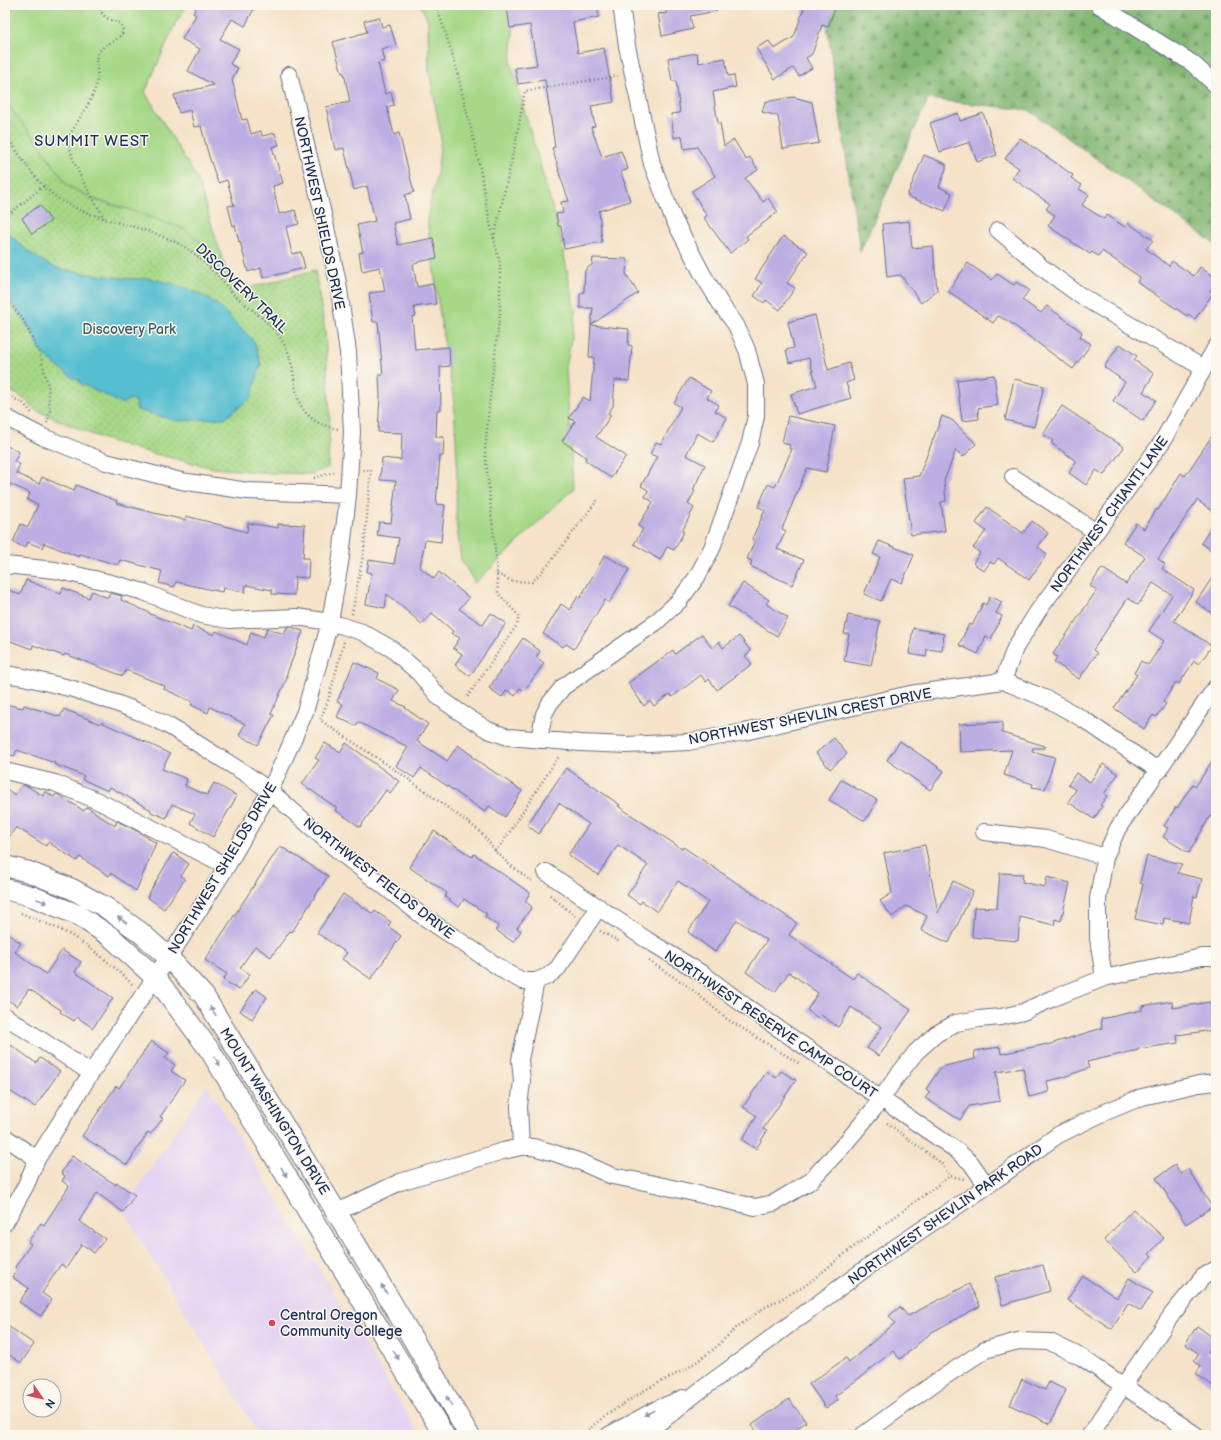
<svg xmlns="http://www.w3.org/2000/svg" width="1221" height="1440" viewBox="0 0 1221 1440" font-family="'Balsamiq Sans',sans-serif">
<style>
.built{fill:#e4d3f2}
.green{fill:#a6d887;stroke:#608472}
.forest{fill:url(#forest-firs);stroke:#507469}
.park{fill:url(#park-dots);stroke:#608472}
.water{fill:#54bed0;stroke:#387697}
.building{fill:#bbaee3}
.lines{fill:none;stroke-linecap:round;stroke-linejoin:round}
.minor-casing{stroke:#676e83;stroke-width:18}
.major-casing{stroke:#676e83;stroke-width:22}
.path{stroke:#676e83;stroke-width:2.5;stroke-dasharray:1 3;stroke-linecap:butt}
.minor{stroke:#fff;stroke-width:16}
.major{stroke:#fff;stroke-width:20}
.oneway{fill:#8d97ae}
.poi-dot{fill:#d1495b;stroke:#fbf7ec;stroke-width:1.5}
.labels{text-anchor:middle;stroke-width:3;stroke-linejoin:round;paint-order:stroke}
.street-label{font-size:14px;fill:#1b2f5e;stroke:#fbf7ec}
.park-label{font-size:14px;fill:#3e5968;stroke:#fbf7ec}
.poi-label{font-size:14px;fill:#1b2f5e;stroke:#fbf7ec;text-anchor:start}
.neighbourhood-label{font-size:15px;letter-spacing:1px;fill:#1b2f5e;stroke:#fbf7ec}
</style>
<defs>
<pattern id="forest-firs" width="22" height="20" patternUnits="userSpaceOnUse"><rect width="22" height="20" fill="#84b874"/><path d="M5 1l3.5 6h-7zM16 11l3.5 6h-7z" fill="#6b9662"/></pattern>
<pattern id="park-dots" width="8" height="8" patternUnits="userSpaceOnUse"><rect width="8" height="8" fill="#a6d887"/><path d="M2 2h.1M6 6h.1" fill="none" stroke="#8eba77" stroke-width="1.8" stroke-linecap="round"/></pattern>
</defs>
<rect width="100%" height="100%" fill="#fbf7ec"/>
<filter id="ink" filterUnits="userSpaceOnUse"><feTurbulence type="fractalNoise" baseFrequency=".025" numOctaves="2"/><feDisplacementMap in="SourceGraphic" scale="8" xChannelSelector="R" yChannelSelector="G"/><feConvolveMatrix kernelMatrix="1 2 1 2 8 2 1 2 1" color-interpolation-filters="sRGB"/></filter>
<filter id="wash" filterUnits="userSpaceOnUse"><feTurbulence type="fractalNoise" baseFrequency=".012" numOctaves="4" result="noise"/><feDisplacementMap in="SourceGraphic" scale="16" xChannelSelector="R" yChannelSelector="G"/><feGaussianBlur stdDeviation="0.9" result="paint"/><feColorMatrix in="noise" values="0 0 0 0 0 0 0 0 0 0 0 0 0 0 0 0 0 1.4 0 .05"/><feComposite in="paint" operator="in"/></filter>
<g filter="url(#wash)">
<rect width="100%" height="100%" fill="#f5e2c8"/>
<path class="built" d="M207,1085L420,1435H259L123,1210Z"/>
<path class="green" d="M5,5H188L176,22L145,92L197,179L226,270L210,249L127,209L96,200L68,186L36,140L5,102Z
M420,5H515L511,64L558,227L576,312L566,367L573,489L475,583L461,559L456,520L457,460L454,402L442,330L427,219L438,168L441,136L429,70L428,20Z"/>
<path class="forest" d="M824,5H1216V245L1029,110L928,99L860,252Z"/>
<path class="park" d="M5,102L36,140L68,186L96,200L127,209L184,229L210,249L242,290L315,270L325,331L330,413L328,468L311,474L272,473L214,468L139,450L98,437L35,410C27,400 17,393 5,389Z"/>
<path class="water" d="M5,230L24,248L36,257L56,268L88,274L134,279L147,278L171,283L196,292L217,304L254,341L261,364L251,398L225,418L178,421L137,410L135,401L131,399L126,401L123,404L80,383L79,379H74L58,367L41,352L32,332L22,317L5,294Z"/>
<g id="blocks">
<path class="building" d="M198,5H256L245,26L232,19L220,39L239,49L230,64L238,68L232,79L242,120L247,119L251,134L261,131L262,136L275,133L279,145L272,147L283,183L273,186L279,214L295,210L299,224L286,227L292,254L301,252L305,268L263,278L261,268L248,272L240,241L239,242L235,225L233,226L228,206L234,205L227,180L218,183L208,153L201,126L194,127L190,110L179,113L174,95L214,85L188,71L200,49L182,39L196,15L193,13Z
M524,5H597L599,17L573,22L578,53L604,48L614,102L591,106L595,126L591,127L602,157L621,151L628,169L621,172L630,201L599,211L602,242L564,249L561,226H558L556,214L563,213L561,202L569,201L558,170H559L552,148L555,147L545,80L518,84L515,68L537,65L530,25L510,28L507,8Z
M665,5H716L717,11L690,16L693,29L662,36L658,14L667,13Z
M805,5H836L828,27L822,25L812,54L806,58L812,68L799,76L793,68L775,79L756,48L769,41L774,49L794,37Z
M379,17L382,27L390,25L396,45L381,49L384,61L378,63L385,94L391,92L394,105L387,107L394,135L399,133L414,192L405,195L410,219L393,223L398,245L433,238L437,258L418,262V263L413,264L417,287L433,284L436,304L414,307L416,316L412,317L415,350L449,347L450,366L440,367L441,410H437L436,437H444L443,456H440L436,504L445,505L441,542L425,540L420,567L434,579L439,572L469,598L459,609L483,625L491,613L506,623L470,676L455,665L462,654L453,648L460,638L451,633L453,631L432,613L422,624L387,594L385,608L366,604L372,573L367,572L369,560L394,564L399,538L377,535L379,522L391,523L396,481L380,480L382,458L401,460L402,433L378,432L380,396L379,375H383L378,322H373L369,293L385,291L380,267L362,271L359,253L363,252L357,225L375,221L367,186L354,190L344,148L335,150L326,107L350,102L344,73H342L333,42L367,32L364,21Z
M697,53L699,63L725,58L728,76L734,75L736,87L713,92L718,124L720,123L724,146L734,140L746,160L750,157L758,170L745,178L763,202L768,198L778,212L746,236L748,239L730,253L704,218L707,216L692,191L715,176L697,147L684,149L682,136L674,138L671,114L680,113L676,81H672L668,58Z
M793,97L812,102L819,143L783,149L778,116L762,112L765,102Z
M958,113L960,121L983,113L997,155L977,162L970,142L940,152L930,123Z
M1020,138L1073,175L1071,178L1082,185L1079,189L1089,195L1082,205L1104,219L1107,215L1125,227L1128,223L1153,240L1146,249L1169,266L1172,261L1194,276L1200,267L1216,278V282L1210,291L1213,293L1195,319L1188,314L1187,316L1137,282L1140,277L1102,251L1098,256L1092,252L1090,254L1048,226L1055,215L1046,209L1050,204L1012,178L1019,168L1005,159Z
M924,155L946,164V169L939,187L952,193L945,211L907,196Z
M40,205L51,221L32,234L22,218Z
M909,221L912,248L933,246L937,290L921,303L901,275L887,277L882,224Z
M783,236L808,252L787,283L795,288L780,310L766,300L764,303L754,296L762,283L755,279Z
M593,258L627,259L626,274L638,293L591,325L593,308H580V294L584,292L585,270L592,265Z
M968,263L992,280L997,274L1014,285L1016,282L1029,290L1022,300L1041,313L1047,306L1082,332L1080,337L1091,344L1073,369L1008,321L998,316L993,323L948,291Z
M815,315L828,370L849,363L854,380L846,383L851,398L797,414L791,394L817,386L809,358L789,363L786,350L794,348L788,322Z
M591,325L629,329L628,345L632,346L629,381L615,380L613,406L608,413L611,415L596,437L626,456L611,478L585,460L586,457L562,441L575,421L569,418L583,397L590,401L594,357H589Z
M1120,344L1137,356L1134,360L1154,374L1143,392L1156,400L1143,421L1113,401L1125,382L1104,367Z
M994,375L998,405L978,408L979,419L962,421L957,380Z
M689,378L711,391L707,398L719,405L715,411L727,418L713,442L697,433L686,455L705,465L693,490L695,491L688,504L694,508L682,531L684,532L674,550L667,547L660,560L634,544L643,529L638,526L653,502L645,497L648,490L641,486L657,457L650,454L656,442L661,444L681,407L674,403Z
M1014,379L1044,386L1034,427L1005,420Z
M1062,406L1124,447L1104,475L1096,470L1086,485L1069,473L1076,461L1051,443L1053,441L1043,434Z
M788,416L835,426L826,472L807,468L782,529L786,531L777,549L804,560L792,585L750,566L752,561L747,559L755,541L752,539L765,510L758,507L768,484L775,487L792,449H789L790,445L782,443Z
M942,416L952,420L976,444L963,457L956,450L944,481L946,501L941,502L945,531L911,535L903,478L919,476Z
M1216,430V514L1197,500L1158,559L1165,564L1162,569L1194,590L1174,621L1212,646L1199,664L1194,661L1179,684L1176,682L1163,702L1166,704L1156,717L1153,715L1144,729L1114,708L1137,675L1134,673L1141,661L1148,665L1164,641L1149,631L1172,595L1153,583L1138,605L1128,598L1093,650L1097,653L1079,679L1054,662L1057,657L1053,654L1097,590L1090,586L1102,568L1126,584L1145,557L1123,542L1136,523L1144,529L1157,509L1158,510L1181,473L1185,476Z
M5,445L19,452L14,462L20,464L16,473L39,484L42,477L74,491L76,485L117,501L116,503L154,513L185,520L186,516L247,532L248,523L278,528V524L305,525L303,558H309L308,578L295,577L294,595L272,594V590L246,585L245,592L223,588L222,592L176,582L174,587L159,583L162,571L120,560L118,565L80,554L79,557L44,543L42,548L28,542L25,548L13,542L21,524L28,527L38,505L27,500L30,493L10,484L5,495Z
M987,507L1023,533L1032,521L1048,533L1038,547L1047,554L1029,580L998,558L994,564L990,562L984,571L973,563L980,553L973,548L986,531L976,523Z
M1216,520V553L1201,543Z
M879,541L914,555L902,583L891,579L881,601L864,594L880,557L873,554Z
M605,555L629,569L609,603L605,600L574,649L566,644L563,647L543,634L561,604L570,610L578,596L580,598Z
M1216,572V616L1196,602Z
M26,580L61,594L63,588L89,598L92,591L108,598L110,593L122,596L121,600L150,613V614L191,631L193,626L214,635L216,631L247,645L251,632L264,637L267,628L284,634L287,627H291L303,631L286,676H288L271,714L274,715L258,745L239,735L245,724L210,707L208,713L191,705L193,702L164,689L165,686L126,670L123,676L65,654L64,656L33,645L32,649L5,639V588L20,595Z
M743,583L769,600L766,604L788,618L777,636L728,606Z
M990,596L1002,602L996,613L1002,616L991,639L986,636L978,654L959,645L969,624L972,626L983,603L986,605Z
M848,615L880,621L871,666L844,661L849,634H844Z
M913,628L944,634L942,651L927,649L926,657L909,654Z
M702,634L712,648L719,642L723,648L739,636L751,651L745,656L752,664L717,690L709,679L706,682L701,675L672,697L670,694L654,706L650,701L644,706L628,683L673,650L675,654Z
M523,638L540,651L536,657L544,663L524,691L520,688L515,696L507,690L502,697L489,688Z
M354,662L379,673L377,679L399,690L393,701L406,707L405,708L428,724L417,741L447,761L458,745L473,756L472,757L522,791L505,817L489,806L485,812L421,768L414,778L396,766L408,747L358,722L356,726L337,717L343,704L337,702Z
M5,704L23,708L24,705L60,717L64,709L100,724L101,722L148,743L170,754L162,769L187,779L185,786L207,795L214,783L237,796L213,837L190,823L195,814L172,804L166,818L151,812V810L110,787L108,791L82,779L84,776L54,764L55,763L17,750L14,756L5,753Z
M1002,722V733L1045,746V748H1033L1032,751L1055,757L1045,789L1032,787L1033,784L1004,775L1012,750L960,752L959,724Z
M834,738L847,754L830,769L816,753Z
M900,741L944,771L930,790L887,760Z
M325,743L340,752L346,743L399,781L390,793L386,790L360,827L335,810L337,808L302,784L319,760L315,758Z
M1216,755V820L1210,816L1189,853L1163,837L1168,828L1164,826L1176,807L1177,808L1193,784L1196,786Z
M1103,764L1118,774L1104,794L1107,796L1100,805L1102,806L1094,819L1068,802L1076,790L1068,785L1076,773L1090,782Z
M566,768L620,805L618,806L682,849L683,847L797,923L789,935L853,979L857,973L911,1010L879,1056L867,1048L882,1027L851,1007L838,1027L821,1015L818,1018L807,1010L818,993L789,972L775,992L746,972L767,940L737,920L715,952L688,932L708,902L678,881L657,912L642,901L640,904L627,895L648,865L618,845L598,875L568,855L589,824L559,803L539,834L527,825Z
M841,780L877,800L865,821L829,800Z
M22,785L29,787L43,796L45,791L54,797L56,794L59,795L84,811L87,807L115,826L117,821L137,831L156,843L136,891L111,873L109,876L80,857L77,861L48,842L46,846L16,827L5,843V788L15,795Z
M434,831L472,857L474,854L530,893L525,901L532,907L517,928L521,931L513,942L496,930L498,926L485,917L487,914L464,899L459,907L445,897L447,893L409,867Z
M925,845L938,913L953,881L973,891L949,943L921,930L927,916L906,906L892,917L880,901L892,893L884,853Z
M280,846L328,876L292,932L290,931L271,957L255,946L240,968L250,974L239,990L223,980L227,974L205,960Z
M174,853L189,864L181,876L185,879L164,909L147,897L172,854Z
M1147,856L1182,864L1177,873L1202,879L1197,897L1194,896L1189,923L1164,918L1163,925L1135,919L1143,884L1140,883Z
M1000,873L1023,874L1022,882L1045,887L1047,877L1070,883L1061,921L1055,919L1054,925L1020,917L1018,941L972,937L974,907L997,908Z
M343,894L373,914L375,911L391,922L388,926L401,936L371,979L342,959L347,953L317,933Z
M5,932L21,943L15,952L46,974L62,950L81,962L75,972L113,998L93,1028L77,1017L74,1021L60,1012L61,1010L29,989L17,1006L5,998Z
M256,989L267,997L252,1019L240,1011Z
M1172,1001L1173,1008L1210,1002L1214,1030L1177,1035L1178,1043L1138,1049V1050L1087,1062L1089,1068L1061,1078L1047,1081L1049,1092L1029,1097L1023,1068L996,1072L1000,1101L969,1106L960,1120L925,1098L930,1092L926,1089L941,1067L975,1059L974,1051L1000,1047L1001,1054L1047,1044V1045L1102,1028L1101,1019L1142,1010V1006Z
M151,1041L169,1053L165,1058L175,1065L171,1071L185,1080L160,1117L163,1118L151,1134L148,1132L127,1165L82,1136L116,1086L119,1088Z
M11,1045L36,1063L40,1058L60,1071L35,1107L5,1088V1054Z
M767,1071L776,1078L781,1071L796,1080L763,1129L767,1131L756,1149L742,1140L757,1116L743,1107Z
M72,1156L116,1185L117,1183L135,1195L123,1212L97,1193L79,1221L105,1239L94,1253L82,1244L66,1268L61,1264L42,1293L52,1300L41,1316L19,1302L29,1288L12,1277L17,1269L15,1267L31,1244L28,1242L41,1223L44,1225L69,1186L62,1181L65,1176L61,1173Z
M1175,1165L1181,1174L1188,1169L1212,1207L1186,1224L1156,1178Z
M1133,1209L1164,1238L1149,1254L1152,1256L1137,1272L1104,1240Z
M1043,1265L1050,1291L1002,1305L995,1277Z
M1083,1276L1117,1298L1129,1278L1153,1293L1141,1311L1128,1303L1112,1329L1067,1300Z
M969,1284L980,1306L932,1332L900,1359L893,1351L862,1376L835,1396L838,1400L826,1408L809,1384L846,1358L849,1362L895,1323L889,1316L900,1307L908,1316Z
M5,1324L34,1344L21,1363L5,1352Z
M1197,1326L1216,1340V1342L1208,1353L1216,1359V1388L1196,1374L1201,1366L1194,1361L1199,1354L1185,1344Z
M1022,1379L1045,1390L1049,1382L1066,1390L1050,1424L1010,1405Z
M789,1399L806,1422L788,1435H759L752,1425Z"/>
</g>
</g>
<g filter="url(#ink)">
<use href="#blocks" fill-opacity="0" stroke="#676e83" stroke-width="1"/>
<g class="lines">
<g class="minor-casing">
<path id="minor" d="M1099,5L1192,63L1216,85
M998,230L1044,269L1081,296L1203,368
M5,417L43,437L106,462L181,481L248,491L348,495
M1013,477L1096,532
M5,565L55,570L107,582L144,592L201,615L229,620L297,617L330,622L362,632L392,649L419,673L440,698L458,711L488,730L508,737L581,743L627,745L688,742L744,732L910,694L1003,681L1049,700L1083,719L1159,771
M5,674L24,677L73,689L116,703L142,713L167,725L187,737L246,774L270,791L342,854L421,915L509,974L523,981H536L548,976L558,968L599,907
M1003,681L1015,648L1038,611L1162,442L1216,347
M539,740L544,714L550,703L563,687L655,623L679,601L697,577L712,548L750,443L756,416V384L747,350L736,325L722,306L703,275L673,218L652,164L627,46L621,5
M5,771L55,783L98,801L227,866
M984,832L1046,839L1105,857
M546,872L647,940L703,974L744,1005L956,1150L971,1163L987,1186
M1104,978L1098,938V899L1105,857L1118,828L1216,687
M5,1016L91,1073
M5,1137L37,1159
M521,1147L519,1106L522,1081L520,1060L536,981
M337,1212L400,1182L503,1151L521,1147H533L551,1152L581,1162L612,1176L650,1183L755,1207L774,1203L809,1182L843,1146L873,1110L895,1079L916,1052L936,1034L956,1023L979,1019L1001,1017L1023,1012L1051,999L1104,978L1202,957H1216
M5,1223L26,1185L37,1159L91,1073L182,937L227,866L270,791L305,712L330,622L341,557L348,495L352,432L348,352L338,283L323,214L289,75
M609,1435L657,1409L683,1398
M639,1435L663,1420L698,1392L884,1255L987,1186L1058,1135L1103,1113L1142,1097L1199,1084L1216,1082
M863,1435L933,1384L985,1350L1018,1341L1050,1342L1081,1357L1196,1435
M1090,1435L1173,1313L1203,1277L1216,1269"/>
</g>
<g class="major-casing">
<path id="major" d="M5,866L29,872L72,889L105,907L140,932L169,958L204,996L273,1108L390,1300L469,1435
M5,889L34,897L78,915L111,937L156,978L211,1052L444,1435"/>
</g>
<path class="path" d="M101,5L100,10C102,13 104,16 107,18C116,23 121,19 123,32C116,44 101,43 97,56C95,64 99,73 97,81C93,102 77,120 68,139C72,168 91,193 104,218
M436,5L453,56L477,153L490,223L500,263V313L490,396L485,451L496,558L498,593L519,616L517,625L466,699
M5,134C21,156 36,184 59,199C97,223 144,224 183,246C195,253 205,263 215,273C222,279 227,287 233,294C250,309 271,322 283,342C304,376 281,418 338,429
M5,217L44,186
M494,238L516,141L525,91L618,76
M5,298L22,318L40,354L48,386L50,412L47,423
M5,394L23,403L32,413
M314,478L334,472
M497,574L512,581L532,582L548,565L599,498
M352,614L364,550L371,470H363
M344,642L328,701L320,720L407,778L481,832L495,851L511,866L533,882
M495,851L503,842L559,756
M550,895L575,916
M21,913C34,919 48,924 61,930C85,942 113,965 132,984
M600,931L620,942
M649,961L689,987L727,1019L800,1064
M887,1123L941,1163L950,1176L964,1179
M582,1435L602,1418L645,1390L688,1368L714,1349L737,1327L764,1308L805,1286L843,1255L950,1176"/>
<use href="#minor" class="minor"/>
<use href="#major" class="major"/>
</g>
<defs><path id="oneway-solid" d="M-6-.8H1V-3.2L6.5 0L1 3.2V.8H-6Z"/></defs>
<g class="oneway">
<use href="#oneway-solid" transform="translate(42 901) rotate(22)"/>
<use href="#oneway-solid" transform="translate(122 920) rotate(-145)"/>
<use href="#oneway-solid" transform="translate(213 1011) rotate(-123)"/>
<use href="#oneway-solid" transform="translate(217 1061) rotate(59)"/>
<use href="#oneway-solid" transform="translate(284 1172) rotate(59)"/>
<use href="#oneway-solid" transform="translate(384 1289) rotate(-121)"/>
<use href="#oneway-solid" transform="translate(396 1355) rotate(59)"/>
<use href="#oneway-solid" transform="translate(449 1401) rotate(-120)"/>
<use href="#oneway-solid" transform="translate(649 1413) rotate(152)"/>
</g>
</g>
<circle class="poi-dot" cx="272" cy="1323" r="4"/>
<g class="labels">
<g class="street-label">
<text transform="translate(320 213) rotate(78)" y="5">NORTHWEST SHIELDS DRIVE</text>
<text transform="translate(242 288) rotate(44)" y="5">DISCOVERY TRAIL</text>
<text transform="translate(1109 514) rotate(-54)" y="5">NORTHWEST CHIANTI LANE</text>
<text transform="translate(810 716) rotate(-11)" y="5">NORTHWEST SHEVLIN CREST DRIVE</text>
<text transform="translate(222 868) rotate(-59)" y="5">NORTHWEST SHIELDS DRIVE</text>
<text transform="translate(379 878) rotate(38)" y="5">NORTHWEST FIELDS DRIVE</text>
<text transform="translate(771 1024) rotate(34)" y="5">NORTHWEST RESERVE CAMP COURT</text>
<text transform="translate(275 1111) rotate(58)" y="5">MOUNT WASHINGTON DRIVE</text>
<text transform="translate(945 1214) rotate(-35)" y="5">NORTHWEST SHEVLIN PARK ROAD</text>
</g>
<g class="park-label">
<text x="129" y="334">Discovery Park</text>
</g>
<g class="poi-label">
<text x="280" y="1320">Central Oregon<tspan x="280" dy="16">Community College</tspan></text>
</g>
<g class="neighbourhood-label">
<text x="92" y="146">SUMMIT WEST</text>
</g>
</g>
<rect width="1221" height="1440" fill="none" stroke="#fbf7ec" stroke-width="20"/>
<g transform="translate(42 1398) rotate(124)"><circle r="19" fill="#fbf7ec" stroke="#a1a7b3"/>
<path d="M0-3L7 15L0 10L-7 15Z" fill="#d1495b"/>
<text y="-6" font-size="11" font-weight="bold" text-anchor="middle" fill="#1b2f5e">N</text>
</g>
</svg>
